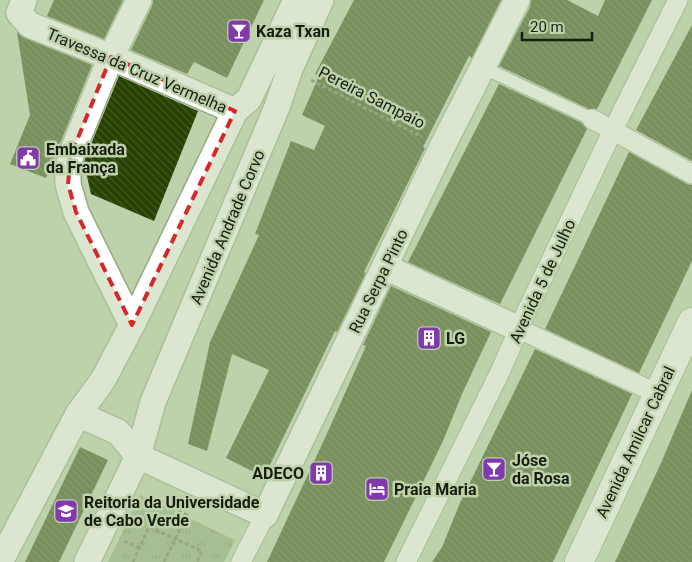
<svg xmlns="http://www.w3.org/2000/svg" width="692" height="562" viewBox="0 0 692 562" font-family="Roboto,sans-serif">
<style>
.grass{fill:url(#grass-tufts)}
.building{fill:url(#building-back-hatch)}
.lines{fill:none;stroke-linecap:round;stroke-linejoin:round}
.service-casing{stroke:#95a984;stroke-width:15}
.pedestrian-casing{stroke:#95a984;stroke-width:21}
.minor-casing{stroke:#95a984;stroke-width:28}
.tertiary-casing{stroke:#95a984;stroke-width:30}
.path{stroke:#647158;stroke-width:3;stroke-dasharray:4 2.5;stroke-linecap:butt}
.service{stroke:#fff;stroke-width:12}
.pedestrian{stroke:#fff;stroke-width:19}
.minor{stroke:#fff;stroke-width:25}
.tertiary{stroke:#fff;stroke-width:28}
.marked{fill:none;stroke:#d62828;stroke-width:4;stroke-dasharray:10 6;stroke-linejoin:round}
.labels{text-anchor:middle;stroke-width:5;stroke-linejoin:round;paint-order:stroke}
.poi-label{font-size:16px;font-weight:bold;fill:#171e10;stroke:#bdd1ab;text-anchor:start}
.street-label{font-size:16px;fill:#171e10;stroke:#bdd1ab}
</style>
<defs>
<pattern id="grass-tufts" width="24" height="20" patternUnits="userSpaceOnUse" patternTransform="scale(1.25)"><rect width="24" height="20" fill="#8aa671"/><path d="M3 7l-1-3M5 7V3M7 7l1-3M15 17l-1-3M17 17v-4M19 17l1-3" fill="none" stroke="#70875b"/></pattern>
<pattern id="building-back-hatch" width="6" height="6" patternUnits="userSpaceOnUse" patternTransform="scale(1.25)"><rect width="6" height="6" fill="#274200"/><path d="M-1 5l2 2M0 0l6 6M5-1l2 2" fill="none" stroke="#445a25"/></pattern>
</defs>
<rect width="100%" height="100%" fill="#bdd1ab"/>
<path class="grass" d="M140,495L235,540L224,562H108Z"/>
<path class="building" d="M54,0H123L104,39L47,16Z
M153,0H264L227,78L194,62L187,74L131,50L152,6Z
M354,0H501L472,58L469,56L423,147L425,148L364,272L366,273L337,332L335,331L264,477L226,458L269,370L232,354L207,451L188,444L210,342L259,235L255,234L291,141L314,150L325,126L302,115L319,76L315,74Z
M531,0H567L598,16L605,0H652L597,109H589L499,66L530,7Z
M692,25V161L636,130Z
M17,32L25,38L92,65L46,178L10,164L30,115Z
M119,76L198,111L154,221L91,194L84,163L85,159Z
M499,84L582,123L587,129L500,304L408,262Z
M629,152L687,184L692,185V261L639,373L545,329Z
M391,286L491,332L462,394L443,441L384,562H267L325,438L366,346L363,345Z
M535,349L632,394L553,562H432L442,547L460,503Z
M692,390V562H615L661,463Z
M80,447L108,460L59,562H25Z"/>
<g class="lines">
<g class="service-casing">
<path id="service" d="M482,67L592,119"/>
</g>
<g class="pedestrian-casing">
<path id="pedestrian" d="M592,119L692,174
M519,329L658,394
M241,562L265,515
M406,562L500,372L525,315L613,130L678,0"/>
</g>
<g class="minor-casing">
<path id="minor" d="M24,0L19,13L30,25L111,57L235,111
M385,267L519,329
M132,325L76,212L68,184V168L71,155L111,57L139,0
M78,414L118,432L138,456L265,515L442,147L517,0
M0,562L78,414L103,380L132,325L235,111L249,99L296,0
M87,562L138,456L153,402L277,107L290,69L321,0"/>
</g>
<g class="tertiary-casing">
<path id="tertiary" d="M579,562L692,322"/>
</g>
<path class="path" d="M311,80L422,137
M124,541L139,548
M133,562L149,527L202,551L197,562
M164,562L187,515L167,505L170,498"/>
<use href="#service" class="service"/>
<use href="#pedestrian" class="pedestrian"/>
<use href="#minor" class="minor"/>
<use href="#tertiary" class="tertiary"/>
</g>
<path d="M0 0H692V562H0ZM111,57L235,111L132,325L76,212L68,184L71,155Z" fill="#bdd1ab" fill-opacity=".55" fill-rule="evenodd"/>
<path class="marked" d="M111,57L235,111L132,325L76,212L68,184L71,155Z"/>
<defs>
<g id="bar-square" transform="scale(1.25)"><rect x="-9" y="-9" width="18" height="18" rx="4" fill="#8239ab" stroke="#bdd1ab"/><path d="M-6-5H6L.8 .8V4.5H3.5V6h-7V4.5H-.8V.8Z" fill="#fff"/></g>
<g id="civic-square" transform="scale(1.25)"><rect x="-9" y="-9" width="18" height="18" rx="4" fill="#8239ab" stroke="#bdd1ab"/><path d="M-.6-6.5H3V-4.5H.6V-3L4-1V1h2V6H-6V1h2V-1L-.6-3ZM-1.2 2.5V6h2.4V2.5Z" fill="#fff"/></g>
<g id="building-square" transform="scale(1.25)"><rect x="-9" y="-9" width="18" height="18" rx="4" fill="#8239ab" stroke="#bdd1ab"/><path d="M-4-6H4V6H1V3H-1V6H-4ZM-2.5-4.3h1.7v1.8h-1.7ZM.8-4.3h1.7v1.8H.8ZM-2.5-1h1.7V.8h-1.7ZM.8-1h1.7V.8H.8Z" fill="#fff"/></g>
<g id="hotel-square" transform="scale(1.25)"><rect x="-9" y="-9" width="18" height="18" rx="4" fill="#8239ab" stroke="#bdd1ab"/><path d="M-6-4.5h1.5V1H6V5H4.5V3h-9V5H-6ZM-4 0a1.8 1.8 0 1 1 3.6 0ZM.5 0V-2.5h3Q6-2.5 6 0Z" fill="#fff"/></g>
<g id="university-square" transform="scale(1.25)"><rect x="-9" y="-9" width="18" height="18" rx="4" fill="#8239ab" stroke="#bdd1ab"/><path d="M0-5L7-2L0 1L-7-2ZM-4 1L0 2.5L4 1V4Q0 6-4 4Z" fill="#fff"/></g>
</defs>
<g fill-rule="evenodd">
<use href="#bar-square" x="239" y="31"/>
<use href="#civic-square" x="28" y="158"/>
<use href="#building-square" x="429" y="338"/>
<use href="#bar-square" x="494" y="469"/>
<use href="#building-square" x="321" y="473"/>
<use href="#hotel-square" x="377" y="489"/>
<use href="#university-square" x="66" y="511"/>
</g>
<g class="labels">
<g class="poi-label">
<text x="256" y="37">Kaza Txan</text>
<text x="46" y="155">Embaixada<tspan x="46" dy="18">da França</tspan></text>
<text x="446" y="344">LG</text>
<text x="512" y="466">Jóse<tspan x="512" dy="18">da Rosa</tspan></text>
<text x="304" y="479" text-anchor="end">ADECO</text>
<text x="394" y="495">Praia Maria</text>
<text x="84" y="508">Reitoria da Universidade<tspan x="84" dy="18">de Cabo Verde</tspan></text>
</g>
<g class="street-label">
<text transform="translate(137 70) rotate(23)" y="6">Travessa da Cruz Vermelha</text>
<text transform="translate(372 97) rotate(27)" y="6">Pereira Sampaio</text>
<text transform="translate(227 227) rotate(-67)" y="6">Avenida Andrade Corvo</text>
<text transform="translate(378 281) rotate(-64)" y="6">Rua Serpa Pinto</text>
<text transform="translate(542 281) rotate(-65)" y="6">Avenida 5 de Julho</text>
<text transform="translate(635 442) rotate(-65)" y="6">Avenida Amilcar Cabral</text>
</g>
</g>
<path d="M522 32v8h70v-8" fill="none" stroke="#171e10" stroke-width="2.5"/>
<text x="530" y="32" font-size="15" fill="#171e10" stroke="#bdd1ab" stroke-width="4" paint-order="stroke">20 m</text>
</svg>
